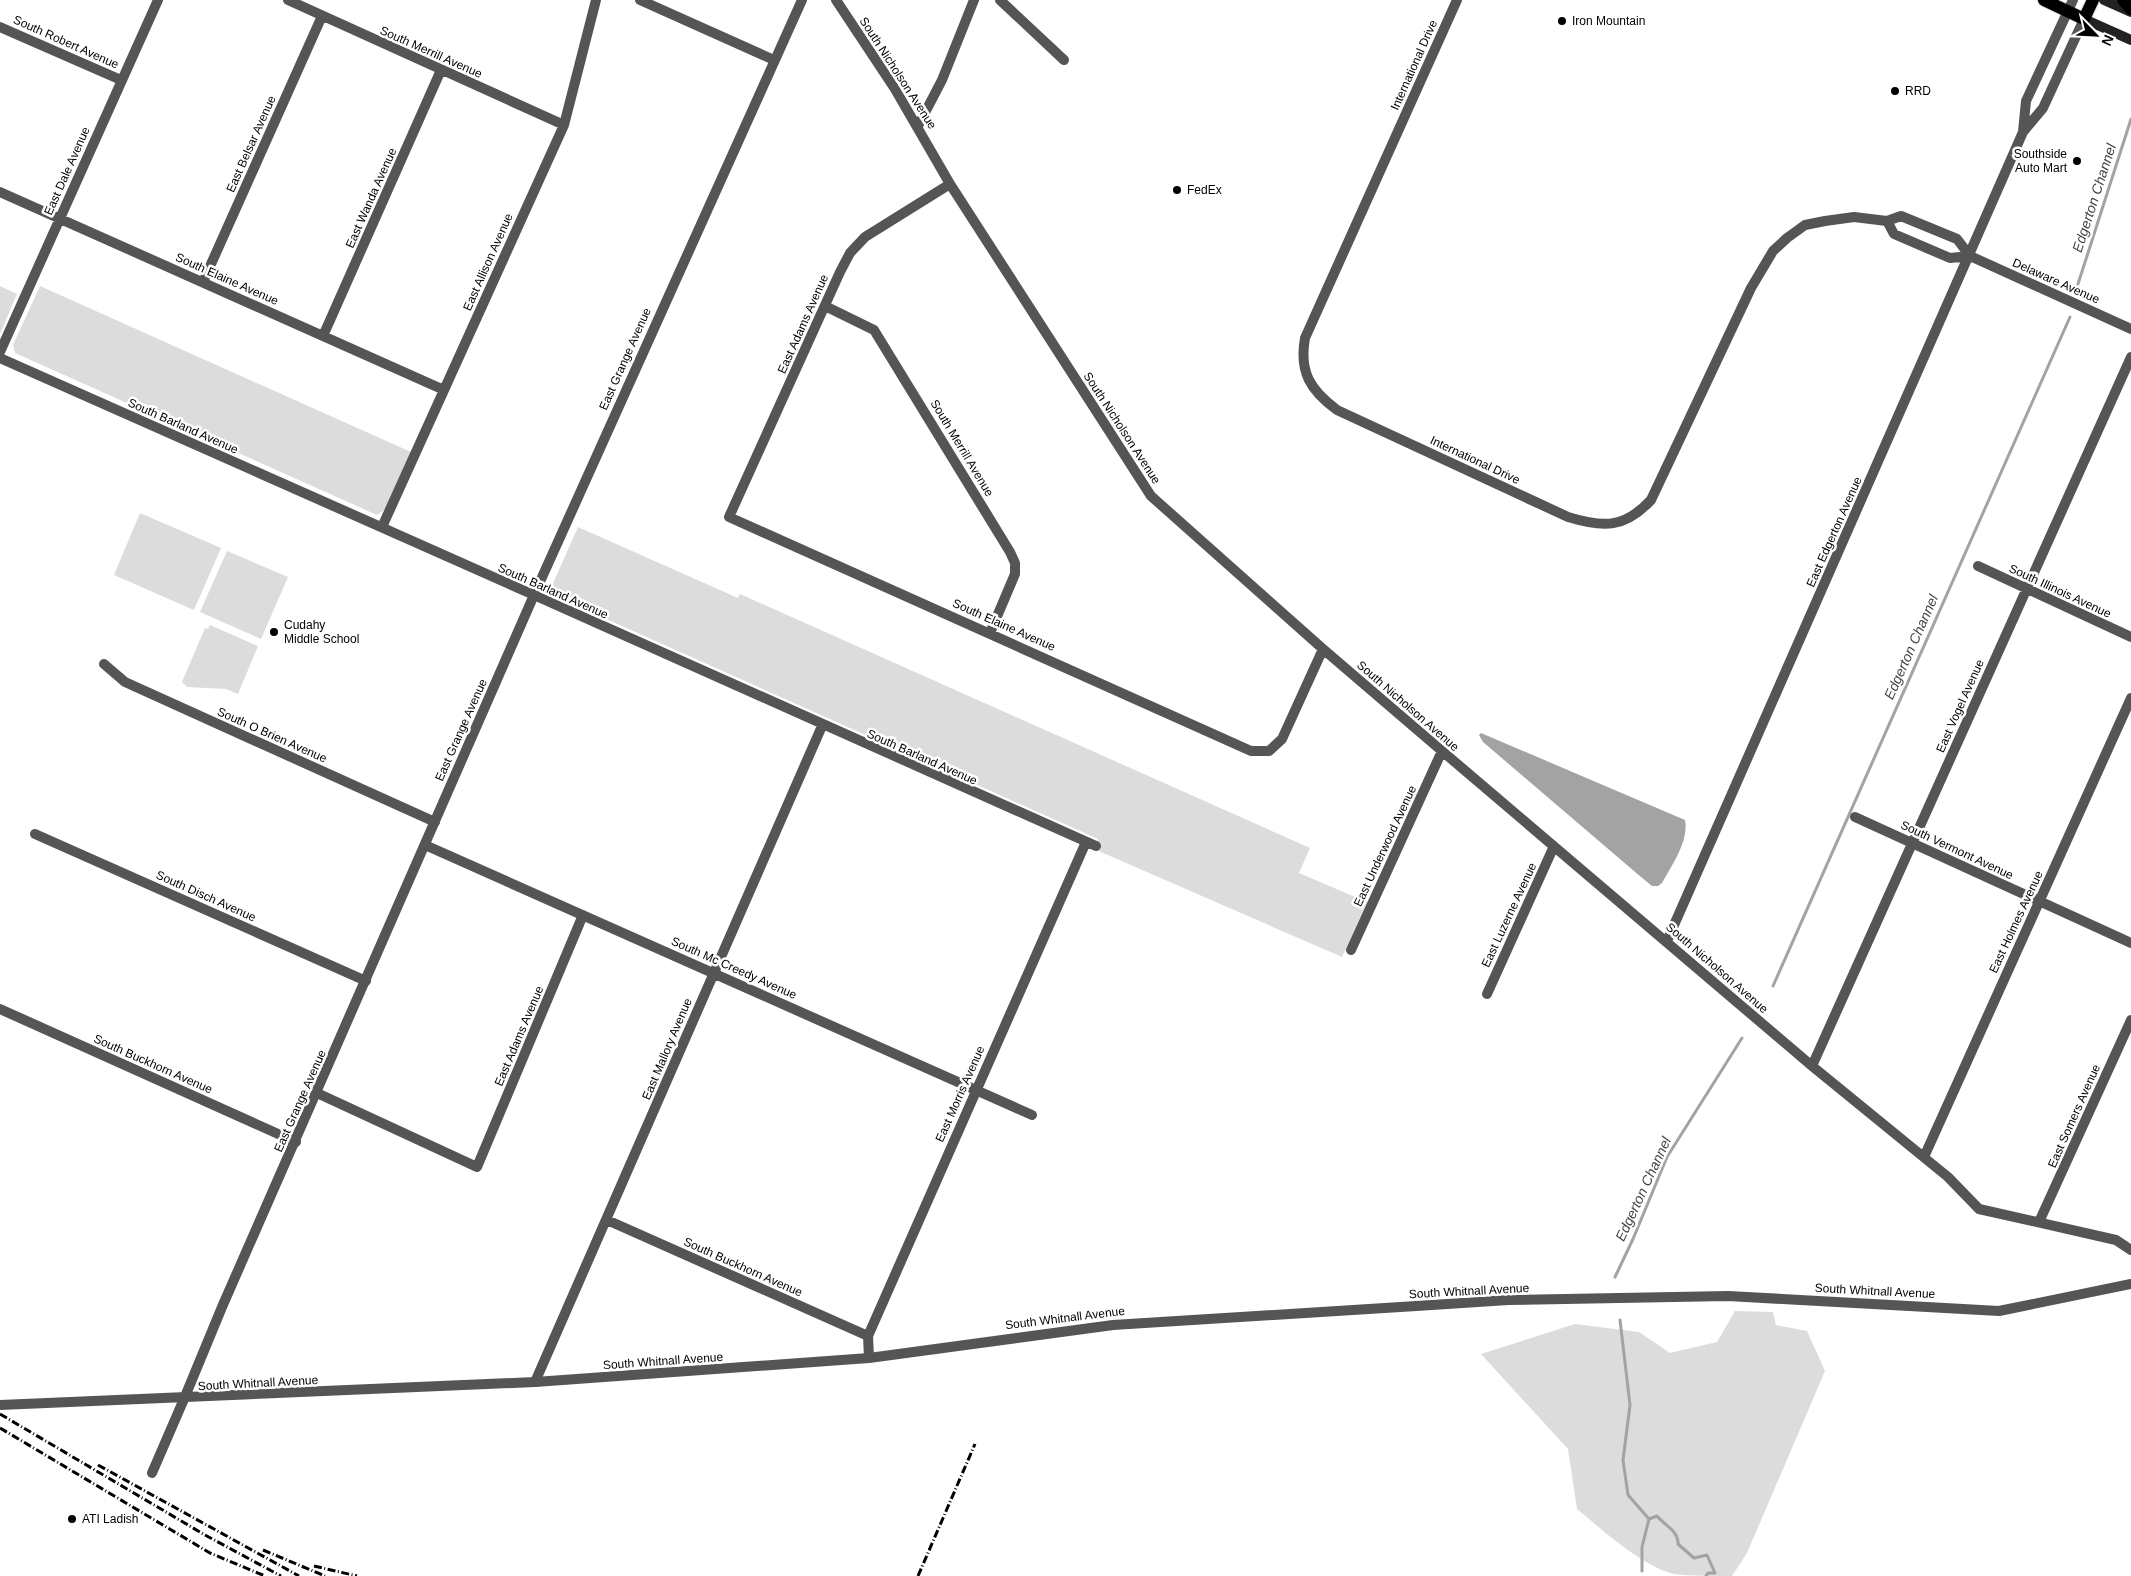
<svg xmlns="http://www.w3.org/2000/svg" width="2131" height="1576" viewBox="0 0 2131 1576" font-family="Arial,sans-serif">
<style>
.green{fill:#dcdcdc}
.water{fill:#a3a3a3}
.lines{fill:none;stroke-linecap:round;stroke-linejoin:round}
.stream{stroke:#a3a3a3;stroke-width:3}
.primary-casing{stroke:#dbdbdb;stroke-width:14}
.minor{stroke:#555;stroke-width:10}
.tertiary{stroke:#555;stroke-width:10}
.secondary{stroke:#222;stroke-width:10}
.primary{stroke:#000;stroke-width:12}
.rail{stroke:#000;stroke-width:3;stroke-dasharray:8 2.5 1 2.5;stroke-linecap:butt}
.poi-dot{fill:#000;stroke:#fff;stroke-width:2}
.labels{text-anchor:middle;stroke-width:5;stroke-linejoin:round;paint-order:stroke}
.poi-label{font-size:12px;fill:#000;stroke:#fff;text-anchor:start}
.street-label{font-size:12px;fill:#000;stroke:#fff}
.water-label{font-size:14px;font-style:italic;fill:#444;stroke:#fff}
</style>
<rect width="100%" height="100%" fill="#fff"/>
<path class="green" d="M0,286L17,294L0,334Z
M40,286L411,452L384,510L377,515L15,353L13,345Z
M140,513L221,548L194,610L114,575Z
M578,527L738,598L740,594L1310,848L1299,873L1367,902L1342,957L1094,849L1098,839L555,596L550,590Z
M227,551L288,577L261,639L200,612Z
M210,625L258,646L238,694L226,689L187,687L182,682L205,628L208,629Z
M1735,1311L1773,1312L1776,1325L1807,1331L1825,1371L1747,1553L1732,1576C1714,1576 1692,1576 1674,1574C1640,1565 1604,1531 1577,1509L1568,1449L1481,1354L1575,1324L1639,1332L1670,1353L1717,1342Z"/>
<path class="water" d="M1481,733L1685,820C1689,841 1672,865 1662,883L1658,886H1652L1641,877L1483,742L1479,735Z"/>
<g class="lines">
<path class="stream" d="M2078,284L2131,119
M1773,986L2070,317
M1615,1277L1633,1239L1667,1157L1742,1038
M1620,1320L1630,1405L1623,1460L1628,1495L1649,1519
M1649,1519L1657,1516C1664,1525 1679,1531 1678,1544L1694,1558L1707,1555L1715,1573H1708L1706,1576
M1642,1571V1547L1649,1519"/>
<g class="primary-casing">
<path id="primary" d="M2044,0L2084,19L2093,0
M2123,0L2131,9"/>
</g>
<path class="minor" d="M288,0L564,125
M640,0L774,60
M836,0L895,89L950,184L1151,496L1323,649L1442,751L1812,1066L1948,1177L1979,1209L2116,1240L2131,1250
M1000,0L1064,60
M1457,0L1305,338C1299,372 1310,390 1337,410L1568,517C1604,528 1625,528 1651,500L1751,288L1773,251L1787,238L1805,225L1825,221L1854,217L1887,221L1901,216L1957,239L1970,256L2131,329
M0,27L121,80
M918,126L942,80L974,0
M2023,132L2026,101L2073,0
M950,184L865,237L850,253L840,272L729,517L1251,751H1269L1282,739L1323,649
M0,192L444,390
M1887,221L1894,234L1950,258L1970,256
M203,282L322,16
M825,306L874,330L1010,552L1015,563V574L990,633
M323,336L441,70
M0,352L158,0
M382,527L564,125L596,0
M1978,566L2131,637
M534,595L1096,846
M104,664L125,682L435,822
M1855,817L2131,943
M35,834L366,981
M425,845L1032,1115
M1667,941L2023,132L2043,108L2084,19
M1351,950L1442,751
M1487,994L1554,846
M0,1009L296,1142
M1812,1066L2131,357
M317,1093L477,1167L583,915
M1924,1157L2131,698
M607,1220L868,1336
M2039,1222L2131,1020
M869,1358L868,1336L1086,842
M535,1382L822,726
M152,1473L184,1399"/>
<path class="tertiary" d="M0,358L534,595
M184,1399L222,1307L534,595L802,0
M0,1405L535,1382L869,1358L1113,1325L1432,1305L1508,1300L1728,1296L1999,1311L2131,1284"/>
<path class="secondary" d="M2104,0L2131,12
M2084,19L2131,40"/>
<use href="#primary" class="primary"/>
<path class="rail" d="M0,1414L205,1535L281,1576
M0,1428L210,1553L265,1576
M98,1465L299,1576
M263,1550L325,1576
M314,1566L357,1576
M918,1576L975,1444"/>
</g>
<g class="poi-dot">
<circle cx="1562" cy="21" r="5"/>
<circle cx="1895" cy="91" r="5"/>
<circle cx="2077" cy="161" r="5"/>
<circle cx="1177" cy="190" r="5"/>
<circle cx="274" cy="632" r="5"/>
<circle cx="72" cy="1519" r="5"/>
</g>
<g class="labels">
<g class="poi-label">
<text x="1572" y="25">Iron Mountain</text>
<text x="1905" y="95">RRD</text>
<text x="2067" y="158" text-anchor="end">Southside<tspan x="2067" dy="14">Auto Mart</tspan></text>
<text x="1187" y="194">FedEx</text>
<text x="284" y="629">Cudahy<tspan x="284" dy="14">Middle School</tspan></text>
<text x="82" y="1523">ATI Ladish</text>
</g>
<g class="street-label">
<text transform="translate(66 42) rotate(24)" y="4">South Robert Avenue</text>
<text transform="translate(431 52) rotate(24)" y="4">South Merrill Avenue</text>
<text transform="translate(1414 65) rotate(-66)" y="4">International Drive</text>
<text transform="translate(898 73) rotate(57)" y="4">South Nicholson Avenue</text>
<text transform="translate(251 144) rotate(-66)" y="4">East Belsar Avenue</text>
<text transform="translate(67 171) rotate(-66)" y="4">East Dale Avenue</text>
<text transform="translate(371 198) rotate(-66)" y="4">East Wanda Avenue</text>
<text transform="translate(488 262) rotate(-66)" y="4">East Allison Avenue</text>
<text transform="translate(227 279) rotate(24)" y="4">South Elaine Avenue</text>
<text transform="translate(2056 281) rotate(24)" y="4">Delaware Avenue</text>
<text transform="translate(803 324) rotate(-66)" y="4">East Adams Avenue</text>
<text transform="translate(625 359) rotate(-66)" y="4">East Grange Avenue</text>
<text transform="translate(183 426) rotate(24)" y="4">South Barland Avenue</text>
<text transform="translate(1122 428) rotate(57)" y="4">South Nicholson Avenue</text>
<text transform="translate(962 448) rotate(59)" y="4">South Merrill Avenue</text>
<text transform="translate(1475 460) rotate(25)" y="4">International Drive</text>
<text transform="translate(1834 532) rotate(-66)" y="4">East Edgerton Avenue</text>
<text transform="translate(553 591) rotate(24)" y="4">South Barland Avenue</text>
<text transform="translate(2060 591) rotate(25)" y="4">South Illinois Avenue</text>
<text transform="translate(1004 625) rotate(24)" y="4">South Elaine Avenue</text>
<text transform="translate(1408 706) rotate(41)" y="4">South Nicholson Avenue</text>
<text transform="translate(1960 706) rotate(-66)" y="4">East Vogel Avenue</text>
<text transform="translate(461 730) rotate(-66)" y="4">East Grange Avenue</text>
<text transform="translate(272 735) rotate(24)" y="4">South O Brien Avenue</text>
<text transform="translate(922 757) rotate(24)" y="4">South Barland Avenue</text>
<text transform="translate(1385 846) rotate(-65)" y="4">East Underwood Avenue</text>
<text transform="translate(1957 850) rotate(25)" y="4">South Vermont Avenue</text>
<text transform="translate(206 896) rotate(24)" y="4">South Disch Avenue</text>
<text transform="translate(1509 915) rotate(-65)" y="4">East Luzerne Avenue</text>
<text transform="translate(2016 922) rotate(-65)" y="4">East Holmes Avenue</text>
<text transform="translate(734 968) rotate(24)" y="4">South Mc Creedy Avenue</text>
<text transform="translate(1717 968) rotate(41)" y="4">South Nicholson Avenue</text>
<text transform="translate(519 1036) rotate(-67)" y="4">East Adams Avenue</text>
<text transform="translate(667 1049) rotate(-67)" y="4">East Mallory Avenue</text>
<text transform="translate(153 1064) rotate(24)" y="4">South Buckhorn Avenue</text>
<text transform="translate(960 1094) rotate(-66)" y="4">East Morris Avenue</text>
<text transform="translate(300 1101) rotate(-66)" y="4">East Grange Avenue</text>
<text transform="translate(2074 1116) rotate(-66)" y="4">East Somers Avenue</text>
<text transform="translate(743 1267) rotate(24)" y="4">South Buckhorn Avenue</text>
<text transform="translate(1469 1291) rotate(-3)" y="4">South Whitnall Avenue</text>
<text transform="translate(1875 1291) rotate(3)" y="4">South Whitnall Avenue</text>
<text transform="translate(1065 1318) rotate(-7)" y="4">South Whitnall Avenue</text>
<text transform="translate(663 1361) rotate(-4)" y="4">South Whitnall Avenue</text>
<text transform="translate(258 1383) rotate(-3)" y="4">South Whitnall Avenue</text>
</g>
<g class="water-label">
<text transform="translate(2094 198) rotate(-72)" y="5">Edgerton Channel</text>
<text transform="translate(1911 647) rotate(-66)" y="5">Edgerton Channel</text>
<text transform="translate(1643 1189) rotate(-65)" y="5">Edgerton Channel</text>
</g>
</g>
<g transform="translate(2096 35) rotate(114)" stroke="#ffffff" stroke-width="4" paint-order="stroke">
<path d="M0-4L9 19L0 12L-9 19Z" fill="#000000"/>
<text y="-8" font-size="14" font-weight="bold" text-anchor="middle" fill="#000000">N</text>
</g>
</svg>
